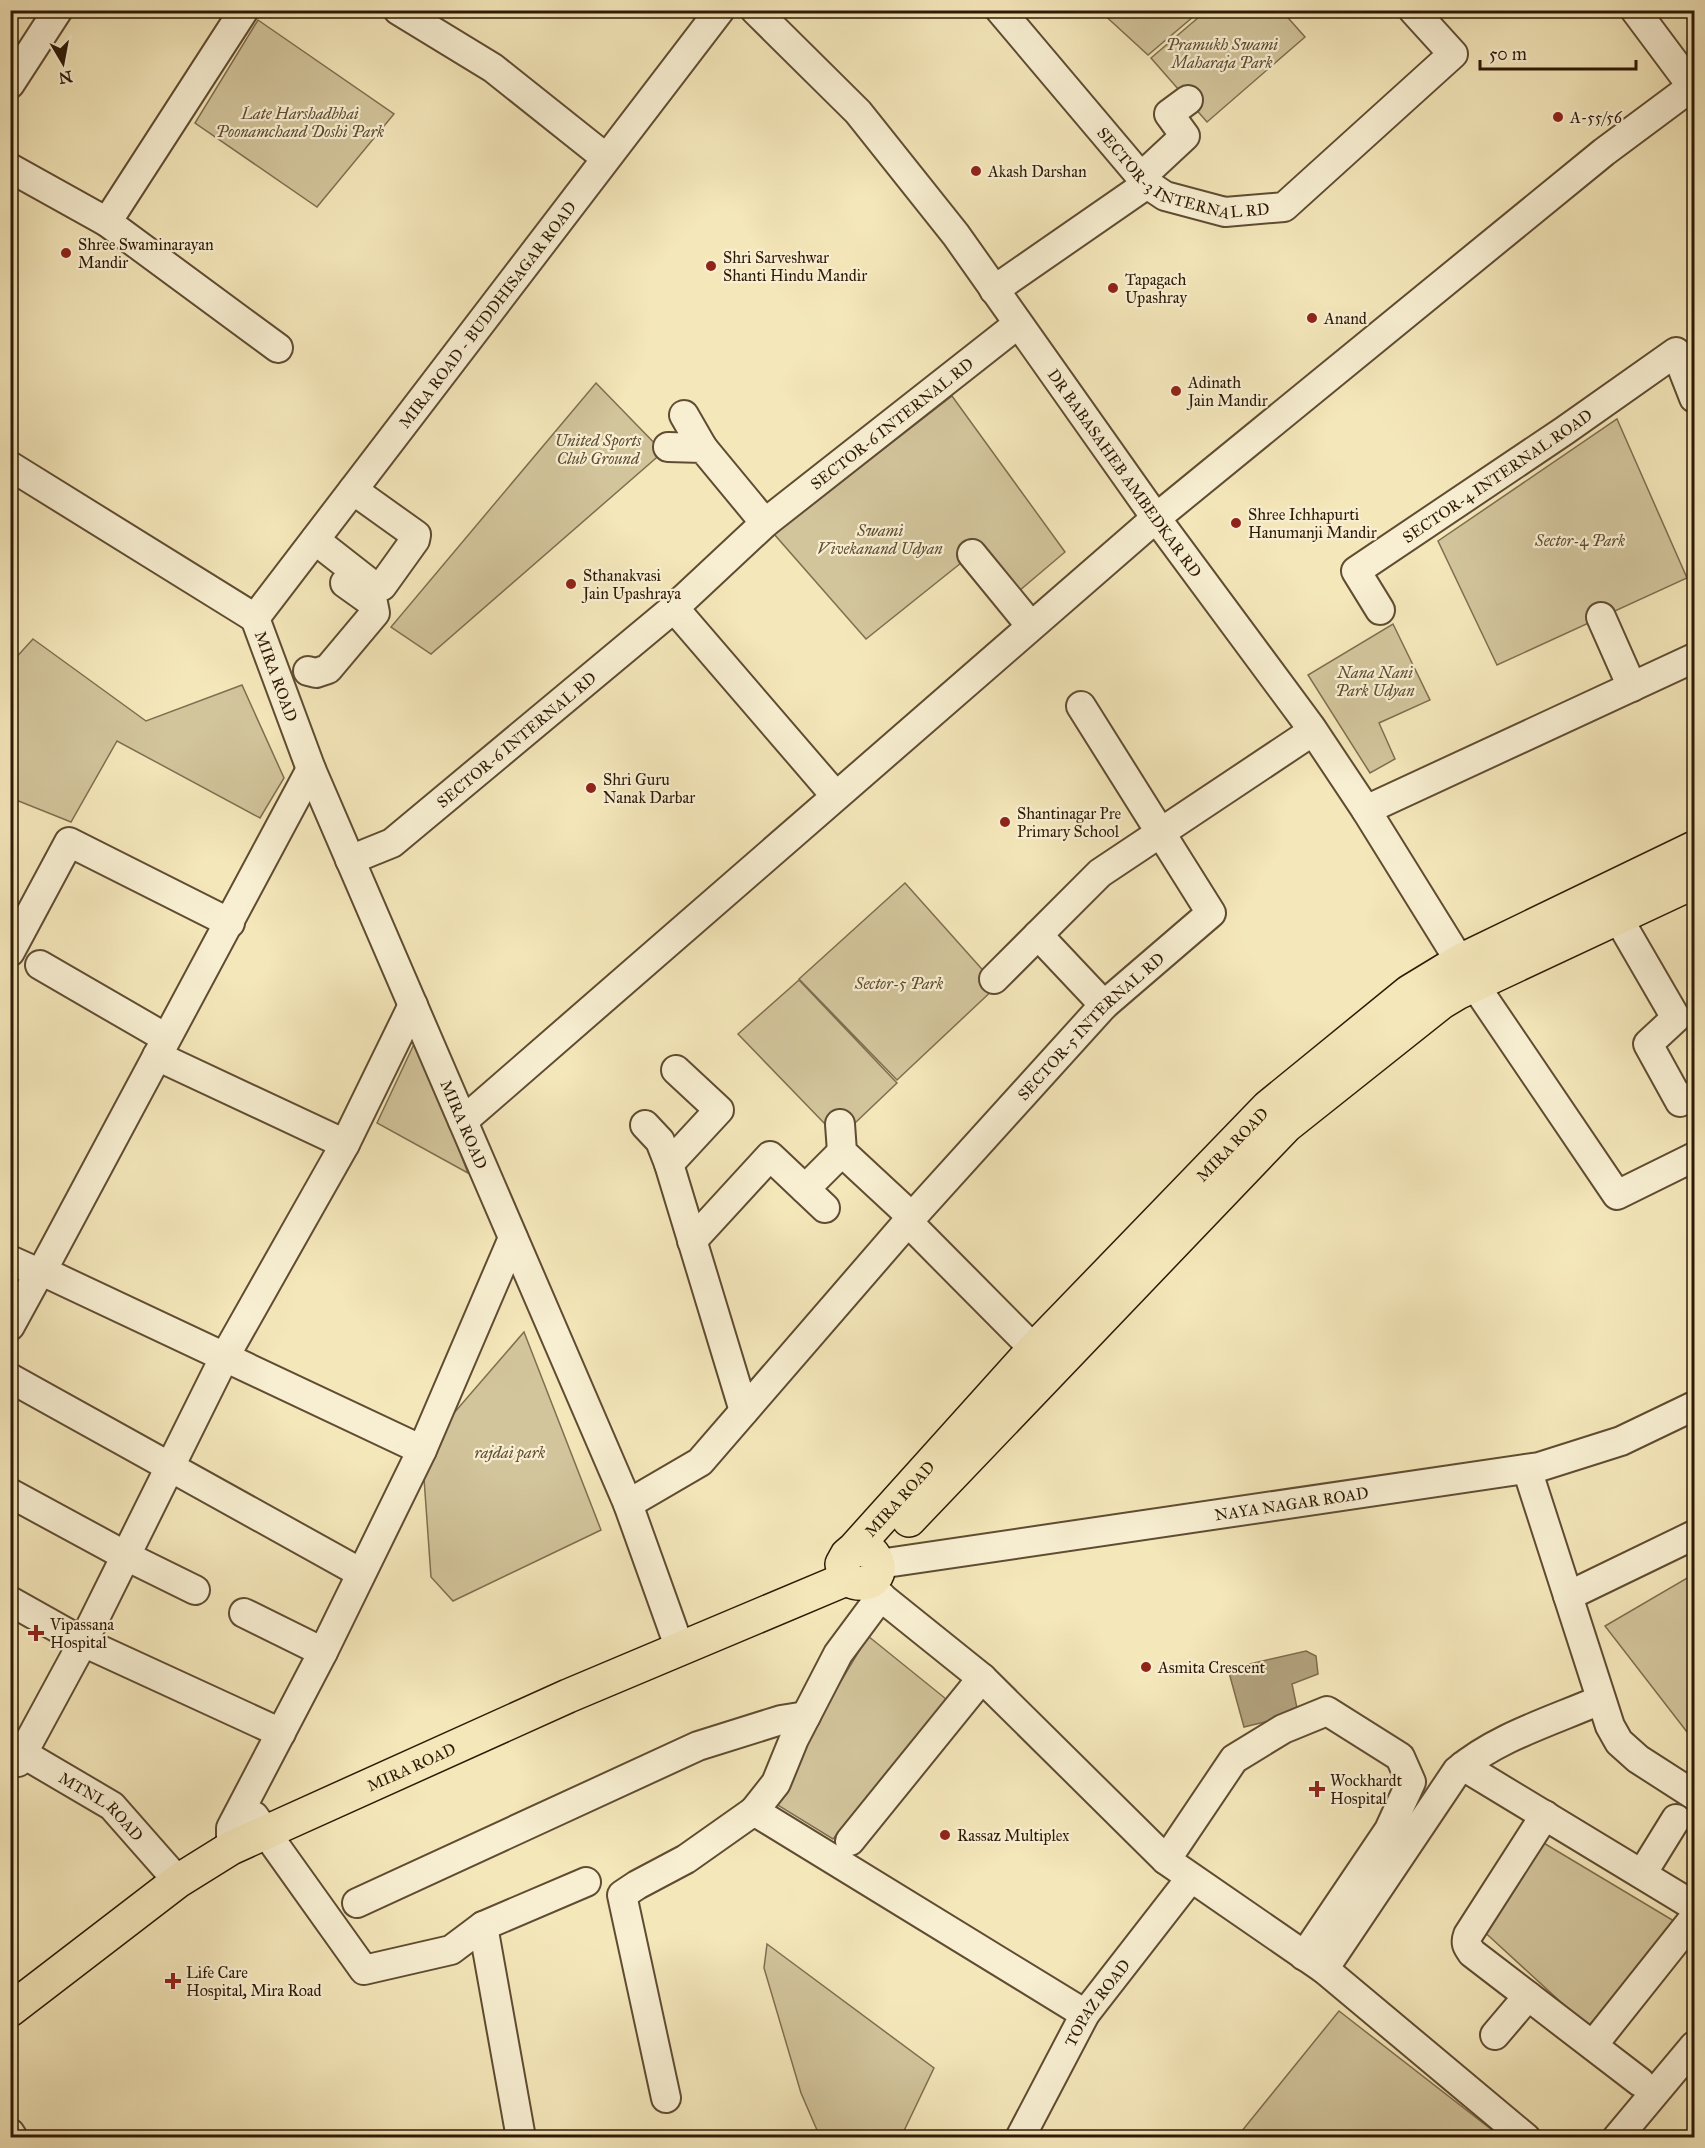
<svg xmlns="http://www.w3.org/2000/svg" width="1705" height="2148" viewBox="0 0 1705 2148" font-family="'IM FELL Great Primer',serif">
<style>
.green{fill:#d2c49b;stroke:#806e50;stroke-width:1.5}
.water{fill:#b1a17c;stroke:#7d6b4c;stroke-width:1.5}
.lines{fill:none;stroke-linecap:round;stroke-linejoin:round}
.minor-casing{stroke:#604c32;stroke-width:32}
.major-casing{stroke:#2e1905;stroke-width:36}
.minor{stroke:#f8efd2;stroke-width:28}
.major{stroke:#f4e7ba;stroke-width:33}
.poi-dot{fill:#8f2418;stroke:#f8efd2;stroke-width:2}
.labels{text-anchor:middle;stroke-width:4.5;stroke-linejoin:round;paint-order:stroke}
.park-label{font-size:16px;font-style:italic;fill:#5f4c32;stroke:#f8efd2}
.poi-label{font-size:16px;fill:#2e1905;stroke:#f8efd2;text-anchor:start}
.street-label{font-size:16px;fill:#2e1905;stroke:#f8efd2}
</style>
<rect width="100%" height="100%" fill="#f4e7ba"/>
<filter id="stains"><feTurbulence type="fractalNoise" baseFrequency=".00333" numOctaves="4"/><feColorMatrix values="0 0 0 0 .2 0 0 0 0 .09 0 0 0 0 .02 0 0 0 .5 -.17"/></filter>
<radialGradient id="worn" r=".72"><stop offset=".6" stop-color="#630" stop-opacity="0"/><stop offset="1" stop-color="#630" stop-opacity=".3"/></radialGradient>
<path class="green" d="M1100,11H1200L1148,55Z
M1206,11H1282L1305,37L1207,122L1151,58Z
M258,20L394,114L317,207L195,123Z
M596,383L663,452L431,654L391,627Z
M952,396L1065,552L1013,596L976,551L866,639L774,534Z
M1617,419L1687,578L1497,665L1438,541Z
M1393,624L1430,700L1379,723L1395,759L1370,773L1308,675Z
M33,639L146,721L242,685L284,778L260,818L117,741L71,822L11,798V663Z
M905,883L997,986L897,1080L799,979Z
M799,980L897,1083L856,1122L825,1124L738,1034Z
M416,1040L468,1173L377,1123Z
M524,1332L601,1530L453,1601L431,1577L422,1450Z
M1694,1574V1741L1605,1626Z
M868,1636L951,1703L833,1839L776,1804L835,1691Z
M1537,1839L1674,1921L1588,2027L1479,1927Z
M767,1944L934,2068L901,2137H820L801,2093L764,1968Z
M1339,2011L1501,2137H1237Z"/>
<path class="water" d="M1306,1651L1316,1656L1318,1674L1292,1684L1297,1708L1290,1716L1244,1727L1228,1669Z"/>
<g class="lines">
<g class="minor-casing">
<g id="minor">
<path d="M244,10L107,222L278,348"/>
<path d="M398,10L493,68L606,158"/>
<path id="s1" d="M755,10L858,112L956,235L1156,518L1310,726L1366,810L1474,984L1617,1195L1694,1157"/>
<path id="s2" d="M1000,10L1147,184L1165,196L1225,212L1284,207L1453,54L1413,10"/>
<path d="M1635,10L1694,89"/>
<path d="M10,84L58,10"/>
<path d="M10,168L107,222"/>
<path d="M1141,177L1185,136L1169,114L1188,100"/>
<path d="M994,290L1147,184"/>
<path d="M684,415L703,448"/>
<path d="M668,447L703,448L765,523"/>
<path d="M10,466L255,618"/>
<path d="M315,540L375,587L382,586L415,540L416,535L353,490"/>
<path d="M972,554L1031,626"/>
<path d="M674,608L835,795"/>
<path id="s3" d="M1380,610L1356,571L1564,431L1676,352L1694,398"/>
<path d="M1601,617L1632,687"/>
<path id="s4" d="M255,618L311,769L628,1504L680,1649"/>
<path id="s5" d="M255,618L720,10"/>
<path d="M308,671L316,673L328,669L375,613L373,603L345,583"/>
<path d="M1366,810L1694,658"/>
<path id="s6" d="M350,860L392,843L674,608L765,523L1018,324"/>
<path d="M1618,918L1676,1018L1648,1044L1680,1102L1694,1095"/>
<path d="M1038,935L1104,1005"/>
<path d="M10,952L69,842L230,923"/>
<path d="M40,965L166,1038"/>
<path d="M994,979L1100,873L1313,731"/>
<path d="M157,1056L345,1144L413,1005"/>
<path d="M463,1121L1156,518L1604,152L1694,85"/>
<path d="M840,1124L842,1152L912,1217"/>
<path d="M645,1125L660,1141L669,1164L744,1411"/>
<path d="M669,1164L719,1110L676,1070"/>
<path d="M805,1189L842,1152"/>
<path d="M908,1222L1034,1349"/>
<path d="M692,1241L770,1156L825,1208"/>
<path d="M10,1260L39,1273"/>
<path d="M42,1271L422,1450L323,1652L231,1828V1848"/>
<path d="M10,1326L39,1273L42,1271L311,769"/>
<path d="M10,1378L361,1573"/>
<path d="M422,1450L513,1238"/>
<path d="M1527,1469L1610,1726L1619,1742L1638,1759L1694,1795"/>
<path d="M10,1493L126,1556L195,1590"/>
<path id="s7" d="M628,1504L700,1462L912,1217L1104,1005L1211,913L1081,706"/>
<path id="s8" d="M879,1564L1539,1467L1621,1441L1694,1406"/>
<path d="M865,1584L982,1678L1166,1860L1324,1969L1526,2138"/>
<path d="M1568,1596L1694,1535"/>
<path d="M10,1601L83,1642L281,1733"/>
<path d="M244,1613L323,1652"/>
<path id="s9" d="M10,1746L112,1806L178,1881"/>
<path d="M18,1762L83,1642L224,1358L345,1144"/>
<path d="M1463,1766L1694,1906"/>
<path d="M754,1811L776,1783L794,1739L838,1654L881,1596"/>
<path d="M1545,1815L1468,1935C1465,1943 1467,1946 1472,1953L1640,2082"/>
<path d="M254,1816L364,1970L451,1950L483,1926L586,1882"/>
<path d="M850,1841L982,1678"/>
<path d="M1166,1860L1234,1759L1283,1729L1327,1711L1400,1757L1411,1782L1389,1830L1304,1956"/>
<path d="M1642,1874L1676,1819"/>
<path d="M357,1903L698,1746L781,1720L806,1716"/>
<path d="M483,1926L521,2138"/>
<path d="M1324,1969L1457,1771C1497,1737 1552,1721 1600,1700"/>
<path d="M1495,2035L1528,1996"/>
<path d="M1593,2045L1694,1918"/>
<path d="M666,2098L622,1895L637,1885L686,1859L754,1811L1085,2014"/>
<path d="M10,2133L13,2138"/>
<path id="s10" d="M1020,2138L1085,2014L1190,1879"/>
<path d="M1617,2138L1694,2046"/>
</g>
</g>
<g class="major-casing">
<g id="major">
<path d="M909,1520L1286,1126L1442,1002L1457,993L1694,882"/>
<path id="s11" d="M854,1549L869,1550C890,1570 872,1593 846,1579L842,1564L847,1555L854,1549L1034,1349L1268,1107L1409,992L1460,961L1694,848"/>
<path id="s12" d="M10,2010L178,1881L231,1848L568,1696L846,1579"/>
</g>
</g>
<use href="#minor" class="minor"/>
<use href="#major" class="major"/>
</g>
<g class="poi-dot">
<circle cx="1558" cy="117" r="6"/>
<circle cx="976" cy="171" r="6"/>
<circle cx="66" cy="253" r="6"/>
<circle cx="711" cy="266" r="6"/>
<circle cx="1113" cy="288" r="6"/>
<circle cx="1312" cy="318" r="6"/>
<circle cx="1176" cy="391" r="6"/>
<circle cx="1236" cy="523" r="6"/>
<circle cx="571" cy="584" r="6"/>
<circle cx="591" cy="788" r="6"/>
<circle cx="1005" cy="822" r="6"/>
<path d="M33 1624h6v6h6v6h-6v6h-6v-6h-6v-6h6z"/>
<circle cx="1146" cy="1667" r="6"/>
<path d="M1314 1780h6v6h6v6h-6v6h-6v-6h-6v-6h6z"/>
<circle cx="945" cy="1835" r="6"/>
<path d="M170 1972h6v6h6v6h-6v6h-6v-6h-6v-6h6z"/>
</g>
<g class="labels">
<g class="park-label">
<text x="1222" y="50">Pramukh Swami<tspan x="1222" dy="18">Maharaja Park</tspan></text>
<text x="300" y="119">Late Harshadbhai<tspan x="300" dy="18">Poonamchand Doshi Park</tspan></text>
<text x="598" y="446">United Sports<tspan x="598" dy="18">Club Ground</tspan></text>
<text x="880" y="536">Swami<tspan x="880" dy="18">Vivekanand Udyan</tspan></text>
<text x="1580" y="546">Sector-4 Park</text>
<text x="1375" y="678">Nana Nani<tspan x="1375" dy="18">Park Udyan</tspan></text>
<text x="899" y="989">Sector-5 Park</text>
<text x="510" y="1458">rajdai park</text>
</g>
<g class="poi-label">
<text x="1570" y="123">A-55/56</text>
<text x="988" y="177">Akash Darshan</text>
<text x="78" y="250">Shree Swaminarayan<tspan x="78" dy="18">Mandir</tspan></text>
<text x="723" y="263">Shri Sarveshwar<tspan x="723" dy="18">Shanti Hindu Mandir</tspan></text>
<text x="1125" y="285">Tapagach<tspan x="1125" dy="18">Upashray</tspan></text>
<text x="1324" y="324">Anand</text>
<text x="1188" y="388">Adinath<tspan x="1188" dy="18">Jain Mandir</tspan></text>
<text x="1248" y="520">Shree Ichhapurti<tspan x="1248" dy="18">Hanumanji Mandir</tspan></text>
<text x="583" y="581">Sthanakvasi<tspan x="583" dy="18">Jain Upashraya</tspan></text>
<text x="603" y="785">Shri Guru<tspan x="603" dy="18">Nanak Darbar</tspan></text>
<text x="1017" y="819">Shantinagar Pre<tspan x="1017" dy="18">Primary School</tspan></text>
<text x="50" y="1630">Vipassana<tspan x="50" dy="18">Hospital</tspan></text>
<text x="1158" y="1673">Asmita Crescent</text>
<text x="1330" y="1786">Wockhardt<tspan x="1330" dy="18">Hospital</tspan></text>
<text x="957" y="1841">Rassaz Multiplex</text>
<text x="186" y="1978">Life Care<tspan x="186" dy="18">Hospital, Mira Road</tspan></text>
</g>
<g class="street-label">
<text dy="6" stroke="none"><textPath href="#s2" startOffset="256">SECTOR-3 INTERNAL RD</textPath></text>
<text dy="6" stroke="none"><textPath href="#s5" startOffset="382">MIRA ROAD - BUDDHISAGAR ROAD</textPath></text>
<text dy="6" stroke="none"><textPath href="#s6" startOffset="698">SECTOR-6 INTERNAL RD</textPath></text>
<text dy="6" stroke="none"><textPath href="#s1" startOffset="594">DR BABASAHEB AMBEDKAR RD</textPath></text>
<text dy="6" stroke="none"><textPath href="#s3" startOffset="216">SECTOR-4 INTERNAL ROAD</textPath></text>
<text dy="6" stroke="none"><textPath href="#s4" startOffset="62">MIRA ROAD</textPath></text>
<text dy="6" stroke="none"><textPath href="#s6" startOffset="207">SECTOR-6 INTERNAL RD</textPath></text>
<text dy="6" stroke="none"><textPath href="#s7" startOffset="669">SECTOR-5 INTERNAL RD</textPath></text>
<text dy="6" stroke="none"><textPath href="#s4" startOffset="548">MIRA ROAD</textPath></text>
<text dy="6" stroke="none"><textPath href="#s11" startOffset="666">MIRA ROAD</textPath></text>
<text dy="6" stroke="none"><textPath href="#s11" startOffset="180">MIRA ROAD</textPath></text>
<text dy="6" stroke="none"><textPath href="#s8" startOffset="417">NAYA NAGAR ROAD</textPath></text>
<text dy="6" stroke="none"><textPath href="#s12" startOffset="472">MIRA ROAD</textPath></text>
<text dy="6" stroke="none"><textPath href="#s9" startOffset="110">MTNL ROAD</textPath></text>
<text dy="6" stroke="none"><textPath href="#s10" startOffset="156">TOPAZ ROAD</textPath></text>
</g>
</g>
<rect width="1705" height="2148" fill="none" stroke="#f4e7ba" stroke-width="36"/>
<rect x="12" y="12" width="1681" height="2124" fill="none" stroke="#2e1905" stroke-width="3"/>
<rect x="18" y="18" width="1669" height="2112" fill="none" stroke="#2e1905" stroke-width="1.5"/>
<g transform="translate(63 63) rotate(170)" stroke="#f8efd2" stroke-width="4.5" paint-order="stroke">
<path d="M0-4.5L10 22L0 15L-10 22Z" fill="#2e1905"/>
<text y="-9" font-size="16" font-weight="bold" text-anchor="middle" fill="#2e1905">N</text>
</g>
<path d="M1480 60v9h156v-9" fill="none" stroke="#2e1905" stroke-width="3"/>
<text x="1489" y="60" font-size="18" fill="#2e1905" stroke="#f8efd2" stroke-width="4.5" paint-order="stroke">50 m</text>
<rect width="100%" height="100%" filter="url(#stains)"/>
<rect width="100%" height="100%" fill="url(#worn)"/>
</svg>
